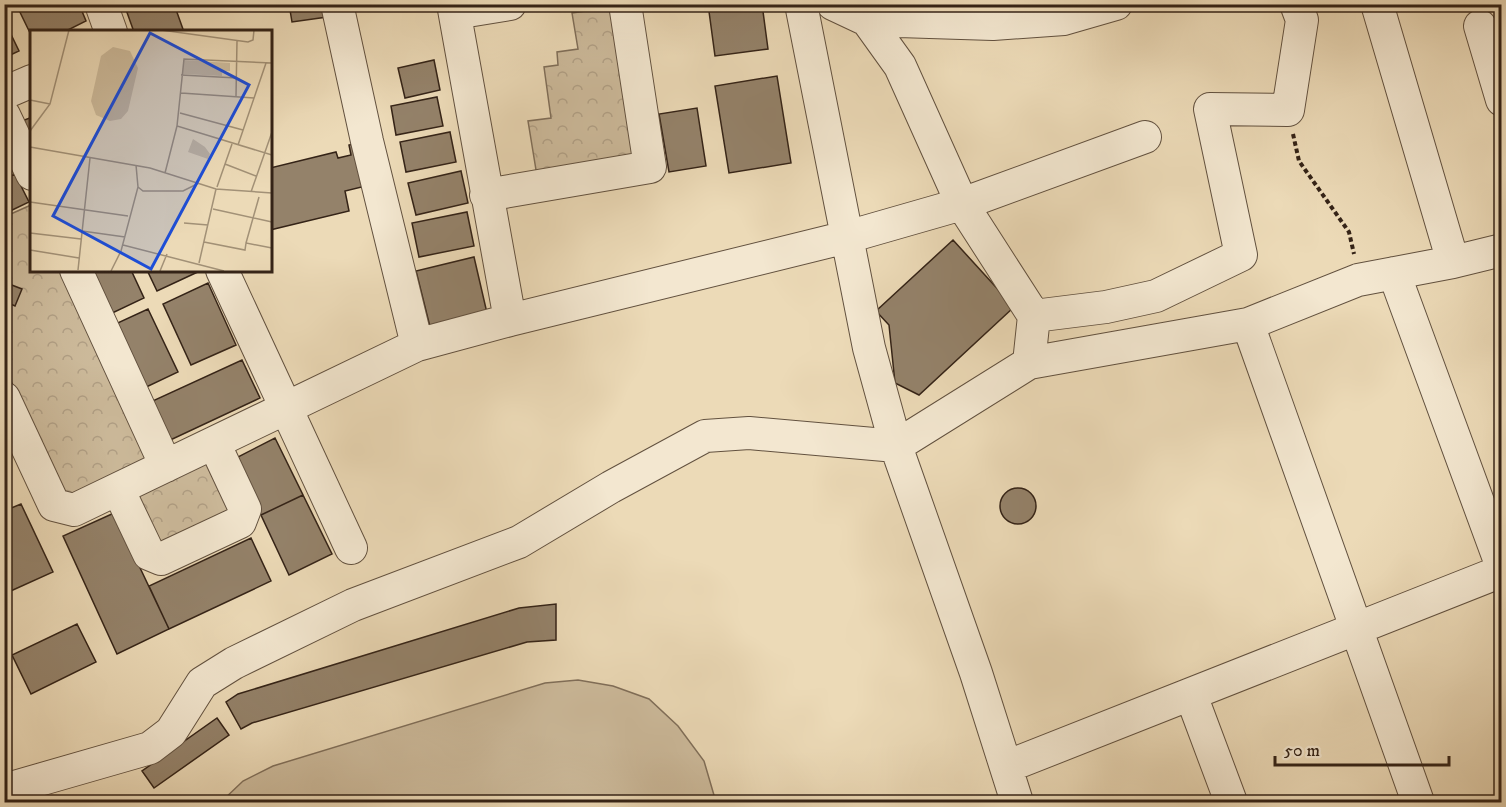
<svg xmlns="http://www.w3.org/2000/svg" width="1506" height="807" viewBox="0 0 1506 807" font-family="'IM FELL DW Pica',serif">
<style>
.forest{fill:url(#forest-crowns);stroke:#806f5a;stroke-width:1.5}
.garden{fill:#cdbb9c;stroke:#806f5a;stroke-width:1.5}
.building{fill:#94826a;stroke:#342317;stroke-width:1.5}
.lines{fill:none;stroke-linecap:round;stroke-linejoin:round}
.minor-casing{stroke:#62513f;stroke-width:34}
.path{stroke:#342317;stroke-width:4;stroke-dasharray:4.5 3;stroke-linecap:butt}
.minor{stroke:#f3e7d0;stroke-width:32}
.inset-road{fill:none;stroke:#a29177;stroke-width:1.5}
.view{fill:#1d4ed8;fill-opacity:0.15;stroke:#1d4ed8;stroke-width:3}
.inset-edge{fill:none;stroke:#342317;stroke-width:3}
</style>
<defs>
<pattern id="forest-crowns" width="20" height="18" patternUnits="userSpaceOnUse" patternTransform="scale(1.5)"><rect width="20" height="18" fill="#cdbb9c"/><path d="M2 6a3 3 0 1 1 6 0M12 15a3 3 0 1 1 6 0" fill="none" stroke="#b1a086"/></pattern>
</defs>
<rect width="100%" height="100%" fill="#ecdab7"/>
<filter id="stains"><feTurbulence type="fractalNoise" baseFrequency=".00333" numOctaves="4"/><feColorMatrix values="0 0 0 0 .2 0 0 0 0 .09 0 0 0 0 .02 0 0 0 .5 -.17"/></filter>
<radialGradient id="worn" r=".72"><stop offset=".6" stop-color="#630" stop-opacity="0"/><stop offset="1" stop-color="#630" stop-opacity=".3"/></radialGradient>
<path class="forest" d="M613,7L636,162L537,176L528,121L551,118L544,67L558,65L557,52L578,49L572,13Z
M31,205L32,270H67L155,461L67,502L5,368L4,217Z
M210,457L236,512L157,550L130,495Z"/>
<path class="garden" d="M578,680L613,686L649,699L678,726L704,761L716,802H221L243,781L273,766L545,683Z"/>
<path class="building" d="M16,4H79L86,21L64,32H32V37Z
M124,4H174L184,32H134Z
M289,4H332L334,16L292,22Z
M708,4H762L768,49L715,56Z
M4,20L19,51L4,58Z
M434,60L440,90L405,98L398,68Z
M777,76L791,163L729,173L715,86Z
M437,97L443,126L396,135L391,106Z
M697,108L706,166L669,172L659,114Z
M32,117V156L17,123Z
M450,132L456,162L406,172L400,142Z
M367,141L378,183L345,191L349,211L270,230V168L336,152L338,158L351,155L349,145Z
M461,171L468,203L416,215L408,183Z
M15,174L29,202L4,214V199L8,197L4,189V179Z
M467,212L474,246L419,257L412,223Z
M953,240L1014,307L919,395L895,383L889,325L876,311Z
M474,257L487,313L430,327L416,271Z
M85,270H131L144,298L106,316Z
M147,270H202L157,291Z
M4,282L22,289L15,306L4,301Z
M208,283L236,345L191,365L163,304Z
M148,309L178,372L140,390L111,326Z
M242,360L260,398L164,443L146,404Z
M275,438L303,495L261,515L234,459Z
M1000 506a18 18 0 1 1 36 0a18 18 0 1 1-36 0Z
M303,495L332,554L289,575L261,515Z
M21,504L53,572L4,594V511Z
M114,513L169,629L117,654L63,536Z
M251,538L271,581L169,629L149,586Z
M556,604V640L527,642L252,723L241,729L226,702L238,694L519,608Z
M77,624L96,662L31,694L12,655Z
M217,718L229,735L154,788L142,771Z"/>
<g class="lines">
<g class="minor-casing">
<path id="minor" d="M101,4L111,32
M337,4L367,141L417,345
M801,4L869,348L896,446L976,673L1017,802
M833,4L867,20L900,66L962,204L1034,316L1029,363
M1377,4L1453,262
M455,13L510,4
M867,20L993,24L1064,19L1116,4
M1480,26L1502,100
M4,93L32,81
M4,115L32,174
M486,195L650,167L625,4
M76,270L166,466
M222,270L351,548
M1394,273L1502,567
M1034,316L1106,307L1156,296L1241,255L1210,109L1288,110L1302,20L1296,4
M510,320L847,237L962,204L1145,137
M1248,324L1418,802
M4,398L54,505L74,510L417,345L510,320L453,4
M118,489L149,554L161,559L240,522L245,509L214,443
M1191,695L1231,802
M1006,767L1502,571
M4,790L150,748L171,732L202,683L234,663L353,605L519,542L611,487L705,436L749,433L896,446L1029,363L1248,324L1358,280L1453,262L1502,250"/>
</g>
<path class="path" d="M1293,134L1299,161L1349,232L1354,254"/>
<use href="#minor" class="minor"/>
</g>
<g transform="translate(30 30)">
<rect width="242" height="242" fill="#ecdab7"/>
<path d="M153,30L200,33V41H192V46L153,44ZM163,109L175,117L180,124L178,129L158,122Z" fill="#cdbb9c"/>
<path d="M83,17L100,21L108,38L98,81L91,89L80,91L66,85L61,71L71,26Z" fill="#cdbb9c"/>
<path class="inset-road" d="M131,0L218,12L223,10L224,0M242,33L154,29L147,96L242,125M151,45L207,48M151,63L224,68M206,66L207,11M0,70L20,74M150,83L213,100M0,101L20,74L39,0M208,115L236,33M0,117L120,138L186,159L242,163M195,134L226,146M135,143L147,96M108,157L113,161H153L169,153M187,157L202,114M221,162L242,102M229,167L216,213L242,218M0,172L98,186M183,179L242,192M154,193L178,195M52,201L95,207M0,203L51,209M174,212L215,220L216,213M93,215L194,241M0,220L49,228M169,233L186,159M48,240L60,128M81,241L91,221L108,157L106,135M130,241L137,224"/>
<path class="view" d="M120,3L219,55L121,239L23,186Z"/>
<rect width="242" height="242" class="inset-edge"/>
</g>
<rect width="1506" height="807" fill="none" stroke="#ecdab7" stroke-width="24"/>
<rect x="6" y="6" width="1494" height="795" fill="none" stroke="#342317" stroke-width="3"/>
<rect x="12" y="12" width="1482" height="783" fill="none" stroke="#342317" stroke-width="1.5"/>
<path d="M1275 756v9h174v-9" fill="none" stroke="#342317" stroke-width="3"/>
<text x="1284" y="756" font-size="18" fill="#342317" stroke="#f3e7d0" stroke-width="4.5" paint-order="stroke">50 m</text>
<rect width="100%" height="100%" filter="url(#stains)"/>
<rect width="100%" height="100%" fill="url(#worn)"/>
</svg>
